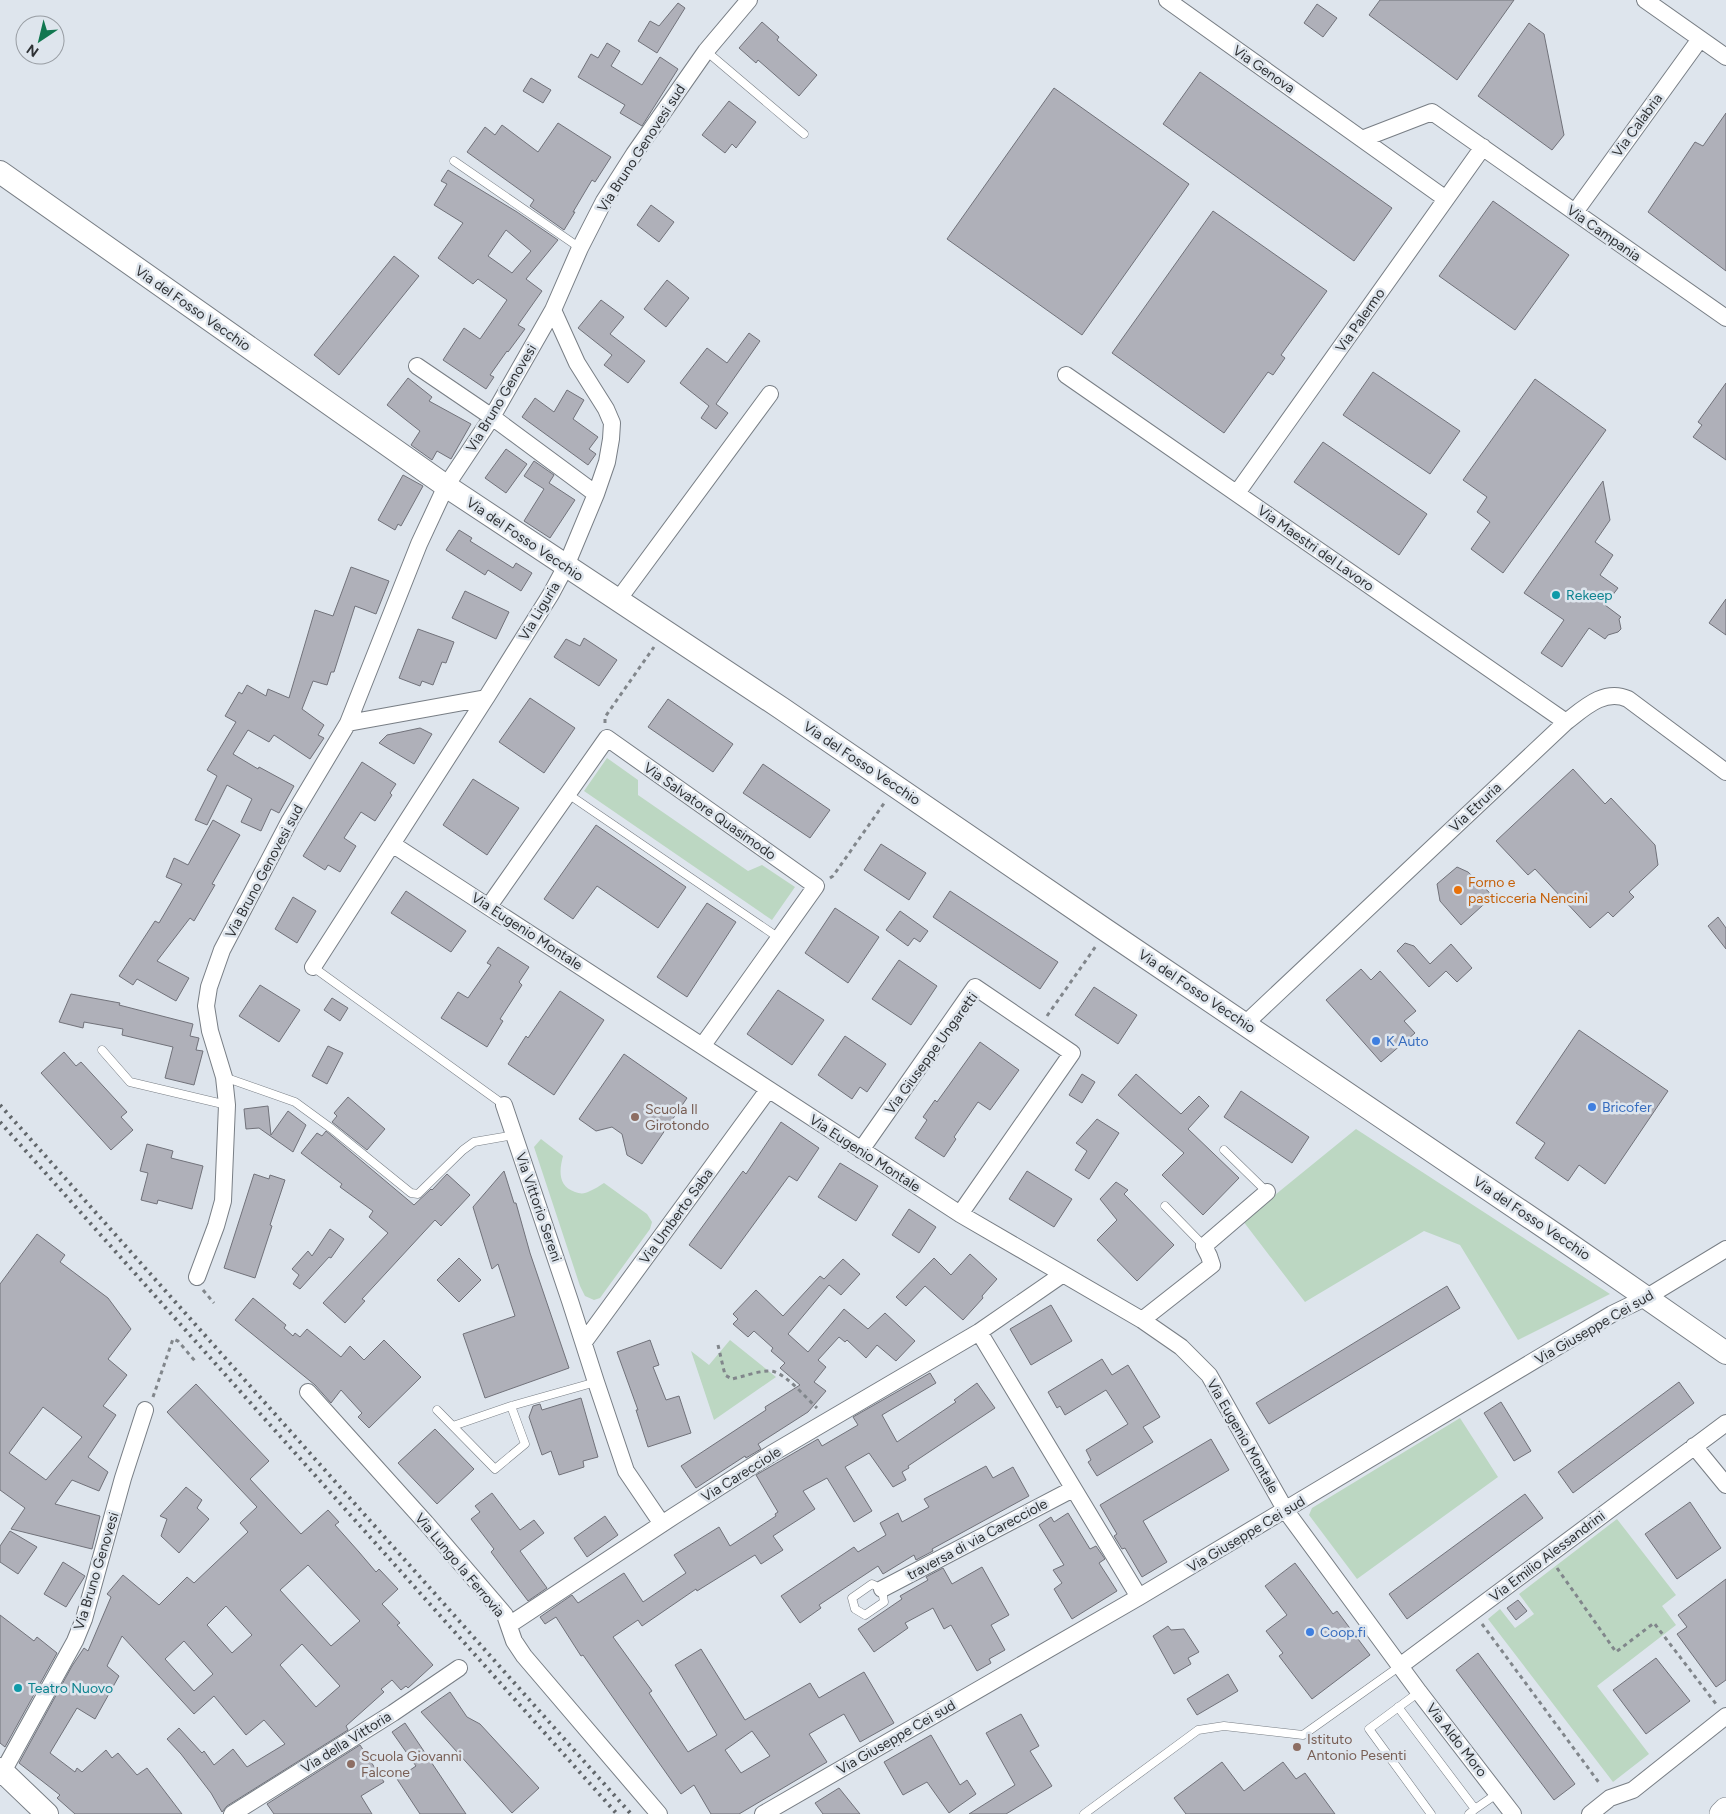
<svg xmlns="http://www.w3.org/2000/svg" width="1726" height="1814" viewBox="0 0 1726 1814" font-family="Figtree,sans-serif">
<style>
.green{fill:#bcd7c2}
.building{fill:#afb0b9;stroke:#71727a;fill-rule:evenodd}
.lines{fill:none;stroke-linecap:round;stroke-linejoin:round}
.lane-casing{stroke:#787e85;stroke-width:9}
.street-casing{stroke:#787e85;stroke-width:18}
.secondary-casing{stroke:#787e85;stroke-width:24}
.primary-casing{stroke:#787e85;stroke-width:26}
.path{stroke:#81868b;stroke-width:3;stroke-dasharray:4 4;stroke-linecap:butt}
.lane{stroke:#fff;stroke-width:8}
.street{stroke:#fff;stroke-width:16}
.secondary{stroke:#fff;stroke-width:22}
.primary{stroke:#fff;stroke-width:25}
.rail{stroke:#62676b;stroke-width:4;stroke-dasharray:2.5 5;stroke-linecap:butt}
.culture-dot{fill:#0f9aa8;stroke:#dee5ed;stroke-width:2}
.food-dot{fill:#e8710a;stroke:#dee5ed;stroke-width:2}
.shop-dot{fill:#3f7fe0;stroke:#dee5ed;stroke-width:2}
.education-dot{fill:#8d6e63;stroke:#dee5ed;stroke-width:2}
.labels{text-anchor:middle;stroke-width:5;stroke-linejoin:round;paint-order:stroke}
.street-label{font-size:14px;fill:#2e3134;stroke:#dee5ed}
.culture-label{font-size:14px;fill:#0d838f;stroke:#dee5ed;text-anchor:start}
.food-label{font-size:14px;fill:#c56008;stroke:#dee5ed;text-anchor:start}
.shop-label{font-size:14px;fill:#366cbe;stroke:#dee5ed;text-anchor:start}
.education-label{font-size:14px;fill:#785e54;stroke:#dee5ed;text-anchor:start}
</style>
<rect width="100%" height="100%" fill="#dee5ed"/>
<path class="green" d="M607,758L638,780V795L748,871L762,865L795,887L772,920L584,791Z
M1356,1129L1610,1294L1518,1340L1460,1245L1424,1231L1305,1302L1243,1221Z
M541,1139L563,1156C559,1171 558,1186 575,1192C580,1194 585,1194 590,1191C595,1189 599,1186 604,1183L647,1214L652,1222L650,1229L600,1298L594,1300L585,1296L580,1286L534,1147Z
M730,1340L776,1377L714,1420L691,1351L709,1365Z
M1460,1418L1498,1477L1357,1579L1309,1515L1312,1508Z
M1617,1519L1676,1595L1662,1606L1676,1625L1597,1686L1649,1754L1613,1782L1488,1619L1500,1609L1515,1628L1534,1614L1519,1594Z"/>
<path class="building" d="M1380,0H1514L1457,80L1369,15Z
M678,3L685,8L657,53L638,41L650,21L659,26Z
M1317,4L1337,18L1323,37L1304,23Z
M762,22L779,37L777,40L817,75L799,96L758,60L756,63L739,48Z
M1529,23L1544,34L1564,135L1552,150L1478,96Z
M607,43L620,51L611,66L642,85L660,57L678,69L642,126L620,113L625,105L578,77L591,54L598,58Z
M1200,72L1392,208L1354,261L1163,124Z
M531,78L551,90L543,103L523,91Z
M1054,88L1189,184L1082,335L947,239Z
M729,101L756,122L736,148L732,144L725,153L702,135Z
M1726,113V271L1648,212L1695,142L1703,146Z
M558,123L611,157L595,182L592,180L573,212H575L564,230L530,206L534,200L467,152L485,127L495,135L502,125L538,152Z
M448,170L517,212L558,240L526,279L542,291L518,325L525,329L508,352L507,351L490,375L494,377L486,389L443,360L464,328L480,339L507,300L478,279L473,284L438,258L463,223L434,205L447,184L441,181ZM506,230L531,251L512,273L488,256Z
M1493,201L1569,255L1515,330L1439,276Z
M651,205L674,222L659,242L637,225Z
M1213,211L1327,291L1281,355L1285,358L1273,375L1268,372L1224,433L1112,353Z
M394,256L419,276L339,375L314,355Z
M667,280L689,298L666,327L644,309Z
M601,300L624,317L610,334L645,361L628,383L604,365L612,355L578,328Z
M749,333L760,341L716,404L728,413L716,429L701,418L709,406L680,383L707,348L727,363Z
M1373,372L1460,431L1430,474L1343,415Z
M408,378L432,397L429,401L471,424L451,459L437,451L432,460L411,445L420,431L387,405Z
M1535,379L1606,430L1503,573L1471,549L1490,522L1477,512L1487,497L1463,480Z
M1726,383V460L1693,437L1702,425L1698,422Z
M567,390L584,400L573,419L598,437L589,449L596,454L588,465L522,417L535,398L554,412Z
M1323,442L1427,514L1399,555L1294,482Z
M506,449L527,464L506,493L485,478Z
M534,461L554,475L549,483L575,500L550,538L524,521L544,489L524,476Z
M403,475L423,486L401,526L398,524L395,530L378,520Z
M1603,481L1610,520L1595,542L1613,555L1600,575L1618,588L1605,605L1621,617L1619,619L1621,629L1618,632L1608,635L1605,639L1589,628L1562,667L1541,653L1564,620L1524,593Z
M459,530L472,538L470,541L513,568L516,563L532,573L521,591L488,570L485,575L446,550Z
M351,567L389,581L376,614L355,606L334,672H331L327,685L313,681L302,709L324,725L318,735L324,738L310,759L274,735L269,742L248,730L233,754L258,769L259,767L294,786L279,813L271,809L261,831L241,822L252,799L227,785L207,825L195,820L217,776L207,770L236,722L225,716L239,692L242,694L247,685L266,696L268,689L289,698L315,610L333,616Z
M465,591L509,612L496,639L452,618Z
M1726,599V635L1709,623Z
M418,629L454,642L446,663L442,662L433,685L422,681L420,686L399,678Z
M584,638L617,660L599,686L554,657L566,639L580,646Z
M530,698L575,728L544,773L499,742Z
M668,699L733,744L713,772L648,727Z
M420,728L432,734L414,764L379,743L387,735Z
M362,762L396,784L390,793L392,795L375,821L361,812L344,838L356,846L340,872L328,865L325,870L303,856Z
M763,764L830,810L810,838L743,793Z
M1573,769L1605,804L1611,798L1655,845L1658,865L1629,892L1634,897L1613,917L1608,912L1590,928L1535,869L1528,875L1496,841Z
M473,779L519,808L487,855L443,825Z
M213,820L240,835L212,884L215,885L194,921L190,918L157,961L189,978L176,1001L137,979L133,985L119,976L155,921L159,923L182,884L166,877L174,858L188,865Z
M596,825L686,887L658,928L597,886L573,919L544,899Z
M881,844L926,873L909,900L864,870Z
M1457,867L1468,872L1493,896L1461,925L1440,901L1437,884Z
M406,891L466,931L451,952L391,913Z
M950,891L1058,962L1040,989L933,917Z
M293,897L316,911L297,943L275,929Z
M707,903L736,922L687,997L657,977Z
M835,908L879,937L848,983L805,953Z
M900,911L928,931L920,942L914,938L908,946L886,930Z
M1718,917L1726,928V949L1708,926Z
M1405,943L1414,946L1430,964L1451,944L1472,968L1457,982L1446,971L1429,987L1397,951Z
M498,947L529,967L519,982L522,985L500,1019L503,1021L487,1047L441,1018L458,992L468,998L491,965L487,963Z
M899,960L937,986L911,1025L872,999Z
M1361,969L1371,980L1380,971L1416,1011L1404,1021L1415,1033L1381,1062L1326,1000Z
M260,985L300,1010L279,1042L239,1016Z
M1094,987L1137,1015L1118,1044L1075,1015Z
M778,990L824,1020L792,1065L747,1034Z
M560,991L604,1020L554,1095L508,1064L526,1036L528,1038Z
M71,994L120,1003L119,1005L193,1024L190,1036L199,1038L196,1050L203,1051L194,1085L165,1078L173,1047L122,1035L123,1029L84,1022L83,1028L59,1022Z
M332,998L348,1008L340,1021L324,1010Z
M1579,1030L1668,1091L1605,1184L1579,1165L1568,1181L1535,1158L1545,1143L1516,1123Z
M845,1036L886,1064L867,1092L860,1087L852,1099L818,1075Z
M980,1042L1019,1070L990,1110L978,1102L954,1137L956,1139L944,1157L915,1138L927,1120L923,1117L935,1100L937,1102Z
M328,1046L343,1053L327,1084L312,1076Z
M64,1052L76,1066L81,1062L127,1112L121,1117L133,1130L111,1150L41,1073Z
M624,1054L687,1098L642,1164L627,1155L622,1134L612,1127L596,1131L579,1119Z
M1082,1074L1095,1082L1082,1103L1069,1095Z
M1136,1074L1181,1114L1199,1096L1209,1106L1188,1129L1239,1178L1203,1215L1162,1175L1184,1153L1118,1095Z
M1241,1091L1309,1137L1292,1163L1224,1117Z
M348,1097L385,1129L367,1150L332,1122L337,1116L334,1113Z
M268,1106L271,1135L288,1111L306,1125L293,1152L259,1128L246,1129L244,1109Z
M1097,1119L1119,1133L1089,1179L1075,1170L1087,1151L1076,1143Z
M781,1122L819,1148L797,1181L789,1176L721,1269L689,1245L743,1171L746,1174Z
M326,1131L414,1205L431,1189L432,1190L447,1174L470,1195L441,1226L435,1220L362,1299L365,1301L345,1323L323,1303L388,1233L369,1217L373,1211L340,1187L342,1184L301,1153L317,1133L322,1136Z
M147,1144L173,1151L171,1158L203,1166L192,1209L158,1200L157,1204L141,1200L148,1173L140,1171Z
M840,1163L878,1186L856,1221L818,1197Z
M504,1171L514,1203H516L530,1253L569,1368L485,1398L463,1334L515,1316L498,1264L492,1269L473,1207Z
M1027,1171L1072,1199L1054,1227L1009,1199Z
M254,1174L269,1179L270,1175L285,1180L270,1225L272,1226L255,1278L224,1268Z
M1116,1182L1128,1190L1124,1194L1174,1245L1137,1281L1097,1240L1117,1220L1100,1199Z
M909,1209L936,1227L919,1253L892,1235Z
M330,1229L344,1239L331,1258L329,1257L300,1289L293,1284L299,1275L292,1269L308,1251L312,1256Z
M37,1234L65,1255L60,1262L108,1298L131,1329L108,1359L127,1375L103,1406L116,1415L88,1457L108,1472L99,1491L72,1480L55,1504L100,1516L92,1549L11,1529L25,1508L0,1490V1284ZM43,1407L82,1437L46,1480L9,1453Z
M970,1254L997,1279L982,1296L983,1298L963,1320L925,1286L906,1306L896,1297L934,1258L951,1275Z
M459,1258L481,1280L459,1302L437,1280Z
M843,1259L860,1274L841,1295L829,1285L788,1334L808,1352L844,1309L868,1329L885,1313L915,1341L896,1361L877,1345L866,1358L847,1340L845,1342L839,1337L818,1360L826,1367L814,1382L826,1391L808,1412L758,1444L761,1449L746,1458L745,1456L696,1488L681,1466L766,1410L765,1407L800,1385L780,1368L785,1363L771,1351L773,1348L754,1331L748,1337L733,1324L738,1319L733,1314L756,1290L783,1316L820,1276L824,1279Z
M1447,1286L1460,1308L1269,1424L1256,1403Z
M253,1298L286,1325L284,1328L293,1336L295,1333L300,1337L307,1329L341,1357L350,1346L364,1360L384,1340L421,1377L369,1428L358,1417L362,1413L341,1390L331,1403L315,1385L235,1320Z
M1051,1305L1072,1341L1031,1365L1010,1329Z
M650,1340L659,1365L653,1367L666,1400L679,1396L691,1433L648,1447L636,1410H638L617,1352Z
M1102,1359L1112,1375L1128,1365L1160,1417L1143,1427L1153,1442L1097,1476L1088,1462L1091,1460L1086,1450L1128,1424L1106,1390L1065,1415L1060,1406L1057,1408L1048,1392Z
M930,1373L936,1383L882,1415L897,1442L956,1402L954,1400L977,1383L995,1408L908,1466L909,1468L902,1472L906,1480L893,1487L869,1453L845,1467L872,1511L854,1522L827,1478L803,1491L815,1509L773,1536L783,1550L761,1564L755,1555L697,1591L696,1589L642,1626L638,1620L613,1637L652,1691L649,1693L688,1752L717,1735L675,1665L701,1649L745,1720L810,1683L819,1698L864,1672L894,1723L860,1742L844,1714L809,1734L827,1762L739,1814H711L694,1785L681,1794L583,1655L581,1656L556,1617L545,1624L540,1617L572,1595L578,1603L624,1573L643,1602L686,1573L674,1555L719,1527L730,1546L776,1516L775,1514L778,1512L756,1475L818,1439L822,1446L858,1425L853,1417ZM752,1731L770,1756L741,1773L725,1750Z
M1679,1382L1694,1403L1573,1493L1558,1472Z
M196,1384L269,1461L250,1479L301,1534L328,1510L339,1522L335,1525L359,1552L376,1572L379,1569L398,1589L382,1604L400,1623L397,1625L433,1665L408,1688L406,1686L401,1690L392,1680L381,1689L384,1692L346,1726L348,1730L227,1806L222,1812L211,1793L181,1754L167,1739L179,1728L202,1753L204,1751L214,1765L233,1749L247,1767L285,1744L264,1720L246,1735L214,1696L194,1714L122,1636L107,1666L119,1676L95,1719L77,1708L50,1753L75,1772L77,1768L82,1772L106,1750L112,1758L118,1753L137,1775L147,1768L182,1814H75L57,1798L60,1795L19,1763L72,1666L84,1648L88,1651L111,1597L107,1594L123,1575L159,1605L187,1577L194,1583L248,1532L240,1523L257,1507L167,1412ZM308,1565L360,1621L331,1646L280,1590ZM226,1606L252,1635L232,1653L207,1625ZM184,1641L213,1674L194,1691L165,1659ZM302,1644L340,1686L316,1707L280,1665Z
M581,1398L598,1457L583,1461L584,1467L559,1475L551,1451L542,1455L529,1417L533,1406L540,1404L542,1410Z
M1501,1402L1531,1451L1514,1461L1484,1413Z
M435,1429L474,1469L437,1504L398,1463Z
M1211,1439L1229,1470L1143,1521L1167,1562L1142,1577L1125,1548L1122,1549L1114,1536L1117,1534L1100,1505Z
M986,1466L993,1478L1013,1467L1029,1496L932,1549L933,1551L916,1560L914,1555L883,1574L878,1566L819,1605L821,1608L800,1623L781,1596L854,1547L858,1552L886,1535L880,1523L898,1513L902,1522L929,1507L924,1499Z
M186,1487L202,1500L197,1508L209,1519L179,1553L161,1536L167,1519L160,1516Z
M492,1493L520,1530L534,1520L544,1533L520,1551L547,1588L528,1601L491,1552L494,1549L471,1519L480,1512L475,1506Z
M1525,1494L1543,1518L1407,1619L1389,1594Z
M1690,1502L1721,1548L1677,1579L1645,1534Z
M1068,1513L1090,1549L1096,1546L1105,1559L1099,1563L1117,1591L1072,1619L1054,1589L1062,1583L1053,1570L1064,1565L1039,1525L1051,1517L1054,1522Z
M605,1516L618,1535L587,1557L574,1538Z
M10,1531L37,1547L18,1574L0,1562V1546Z
M63,1562L85,1576L66,1607L44,1594Z
M1295,1563L1333,1614L1337,1611L1370,1655L1312,1699L1279,1656L1283,1653L1266,1631L1287,1615L1265,1586Z
M982,1567L1009,1615L991,1625L1005,1650L989,1659L991,1663L977,1671L951,1625L944,1629L933,1608L905,1623L908,1628L874,1652L858,1629L902,1599L900,1596L928,1580L926,1577L943,1568L952,1584Z
M1726,1579V1680L1716,1687L1677,1634L1687,1627L1678,1615Z
M1518,1600L1527,1611L1516,1620L1507,1608Z
M0,1615L34,1641L37,1637L57,1653L5,1747L0,1743Z
M1168,1626L1171,1630L1184,1629L1199,1652L1188,1658L1191,1664L1174,1674L1153,1636Z
M1478,1653L1575,1784L1554,1800L1456,1670Z
M1656,1658L1690,1701L1646,1734L1613,1690Z
M1228,1674L1238,1691L1197,1715L1187,1699Z
M450,1692L467,1717L480,1724L539,1788L512,1813L421,1712Z
M1021,1714L1039,1746L1030,1751L1052,1786L1006,1814H969L1015,1785L986,1733Z
M405,1723L466,1814H420L397,1779L416,1766L392,1732Z
M931,1735L960,1785L967,1780L976,1794L949,1813L927,1782L903,1795L884,1762Z
M360,1745L384,1782L361,1796L372,1814H274L267,1804Z
M1222,1762L1244,1791L1283,1762L1296,1779L1305,1773L1335,1814H1186L1174,1798Z
M839,1788L860,1814H823L815,1803Z"/>
<g class="lines">
<g class="lane-casing">
<path id="lane" d="M706,51L804,134
M454,161L580,248
M568,794L779,938
M313,967L504,1105
M102,1050L130,1082L227,1105
M224,1077L295,1102L332,1129L411,1193L418,1194L463,1150L474,1142L514,1135
M1224,1150L1267,1192
M1165,1206L1204,1246
M437,1410L495,1469L525,1444L511,1406
M453,1426L511,1406L596,1382
M872,1584L882,1589L884,1602L865,1615L855,1609L852,1598Z
M1419,1692L1369,1729L1431,1814
M1398,1707L1475,1809L1469,1814
M1475,1809L1498,1793
M1084,1814L1198,1730L1224,1726L1303,1735L1400,1666"/>
</g>
<g class="street-casing">
<path id="street" d="M1167,0L1446,199
M1645,0L1726,57
M1362,139L1432,112L1726,318
M1575,212L1700,39
M417,366L492,417L596,494
M1066,375L1566,722
M1237,493L1483,147
M618,600L770,394
M348,723L486,698L551,594L566,566L596,494L607,462L611,439L612,423L606,409L577,363L553,310
M392,844L960,1214L1142,1320L1181,1347L1209,1375L1286,1511L1419,1692L1513,1814
M489,906L607,738L816,886L703,1045
M313,967L486,698
M1245,1024L1566,722C1583,709 1604,688 1628,699L1726,772
M504,1105L570,1301L596,1382L626,1471L662,1524
M861,1150L975,987L1072,1053L960,1214
M197,1277L216,1226L223,1201L227,1105L224,1077L210,1031L206,1006L209,987L222,950L290,820L348,723L419,544L446,486L492,417L553,310L580,248L604,201L634,154L706,51L749,0
M1142,1320L1212,1265L1209,1256L1204,1246L1267,1192
M979,1332L1139,1597
M584,1342L768,1090
M308,1392L426,1523L505,1615L514,1641L524,1656L659,1814
M1694,1446L1726,1485
M882,1589L1073,1489
M509,1625L674,1516L771,1454L979,1332L1063,1274
M1400,1666L1726,1423
M0,1777L75,1641L84,1619L123,1478L145,1410
M232,1814L393,1713L459,1668
M763,1814L1139,1597L1612,1314L1647,1297L1726,1249
M1590,1814L1610,1798L1633,1790L1726,1716"/>
</g>
<g class="secondary-casing">
<path id="secondary" d="M0,172L446,486L781,708L1107,931L1559,1237L1726,1353
M0,1769L47,1814"/>
</g>
<g class="primary-casing">
<path id="primary" d="M1722,1814L1726,1810"/>
</g>
<path class="path" d="M605,723V717L654,647
M830,878L833,876L885,802
M1047,1016L1096,946
M203,1290L214,1303
M718,1345L725,1375L732,1379C742,1377 766,1368 775,1372C789,1377 806,1398 817,1408
M153,1397L173,1339L178,1341L195,1361
M1557,1568L1616,1652L1654,1623L1716,1704
M1482,1624L1600,1784"/>
<use href="#lane" class="lane"/>
<use href="#street" class="street"/>
<use href="#secondary" class="secondary"/>
<use href="#primary" class="primary"/>
<path class="rail" d="M0,1105L631,1814
M0,1122L617,1814"/>
</g>
<g class="culture-dot">
<circle cx="1556" cy="595" r="5"/>
<circle cx="18" cy="1688" r="5"/>
</g>
<circle class="food-dot" cx="1458" cy="890" r="5"/>
<g class="shop-dot">
<circle cx="1376" cy="1041" r="5"/>
<circle cx="1592" cy="1107" r="5"/>
<circle cx="1310" cy="1632" r="5"/>
</g>
<g class="education-dot">
<circle cx="635" cy="1117" r="5"/>
<circle cx="1297" cy="1747" r="5"/>
<circle cx="351" cy="1764" r="5"/>
</g>
<g class="labels">
<g class="street-label">
<text transform="translate(1264 69) rotate(35)" y="5">Via Genova</text>
<text transform="translate(1637 125) rotate(-54)" y="5">Via Calabria</text>
<text transform="translate(641 148) rotate(-57)" y="5">Via Bruno Genovesi sud</text>
<text transform="translate(1604 233) rotate(35)" y="5">Via Campania</text>
<text transform="translate(193 308) rotate(35)" y="5">Via del Fosso Vecchio</text>
<text transform="translate(1360 320) rotate(-55)" y="5">Via Palermo</text>
<text transform="translate(501 398) rotate(-59)" y="5">Via Bruno Genovesi</text>
<text transform="translate(525 539) rotate(34)" y="5">Via del Fosso Vecchio</text>
<text transform="translate(1316 548) rotate(35)" y="5">Via Maestri del Lavoro</text>
<text transform="translate(539 611) rotate(-59)" y="5">Via Liguria</text>
<text transform="translate(862 763) rotate(34)" y="5">Via del Fosso Vecchio</text>
<text transform="translate(1475 807) rotate(-43)" y="5">Via Etruria</text>
<text transform="translate(710 811) rotate(35)" y="5">Via Salvatore Quasimodo</text>
<text transform="translate(264 871) rotate(-62)" y="5">Via Bruno Genovesi sud</text>
<text transform="translate(527 931) rotate(33)" y="5">Via Eugenio Montale</text>
<text transform="translate(1197 991) rotate(34)" y="5">Via del Fosso Vecchio</text>
<text transform="translate(931 1053) rotate(-54)" y="5">Via Giuseppe Ungaretti</text>
<text transform="translate(865 1153) rotate(33)" y="5">Via Eugenio Montale</text>
<text transform="translate(539 1207) rotate(71)" y="5">Via Vittorio Sereni</text>
<text transform="translate(676 1216) rotate(-54)" y="5">Via Umberto Saba</text>
<text transform="translate(1532 1218) rotate(34)" y="5">Via del Fosso Vecchio</text>
<text transform="translate(1594 1327) rotate(-30)" y="5">Via Giuseppe Cei sud</text>
<text transform="translate(1243 1436) rotate(60)" y="5">Via Eugenio Montale</text>
<text transform="translate(741 1474) rotate(-32)" y="5">Via Carecciole</text>
<text transform="translate(1246 1534) rotate(-31)" y="5">Via Giuseppe Cei sud</text>
<text transform="translate(977 1539) rotate(-28)" y="5">traversa di via Carecciole</text>
<text transform="translate(1547 1556) rotate(-37)" y="5">Via Emilio Alessandrini</text>
<text transform="translate(460 1565) rotate(50)" y="5">Via Lungo la Ferrovia</text>
<text transform="translate(96 1571) rotate(-73)" y="5">Via Bruno Genovesi</text>
<text transform="translate(896 1737) rotate(-30)" y="5">Via Giuseppe Cei sud</text>
<text transform="translate(1457 1740) rotate(52)" y="5">Via Aldo Moro</text>
<text transform="translate(346 1742) rotate(-32)" y="5">Via della Vittoria</text>
</g>
<g class="culture-label">
<text x="1566" y="600">Rekeep</text>
<text x="28" y="1693">Teatro Nuovo</text>
</g>
<g class="food-label">
<text x="1468" y="887">Forno e<tspan x="1468" dy="16">pasticceria Nencini</tspan></text>
</g>
<g class="shop-label">
<text x="1386" y="1046">K Auto</text>
<text x="1602" y="1112">Bricofer</text>
<text x="1320" y="1637">Coop.fi</text>
</g>
<g class="education-label">
<text x="645" y="1114">Scuola Il<tspan x="645" dy="16">Girotondo</tspan></text>
<text x="1307" y="1744">Istituto<tspan x="1307" dy="16">Antonio Pesenti</tspan></text>
<text x="361" y="1761">Scuola Giovanni<tspan x="361" dy="16">Falcone</tspan></text>
</g>
</g>
<g transform="translate(40 40) rotate(215)"><circle r="24" fill="#dee5ed" stroke="#989da3"/>
<path d="M0-4L9 19L0 12L-9 19Z" fill="#117750"/>
<text y="-8" font-size="14" font-weight="bold" text-anchor="middle" fill="#2e3134">N</text>
</g>
</svg>
